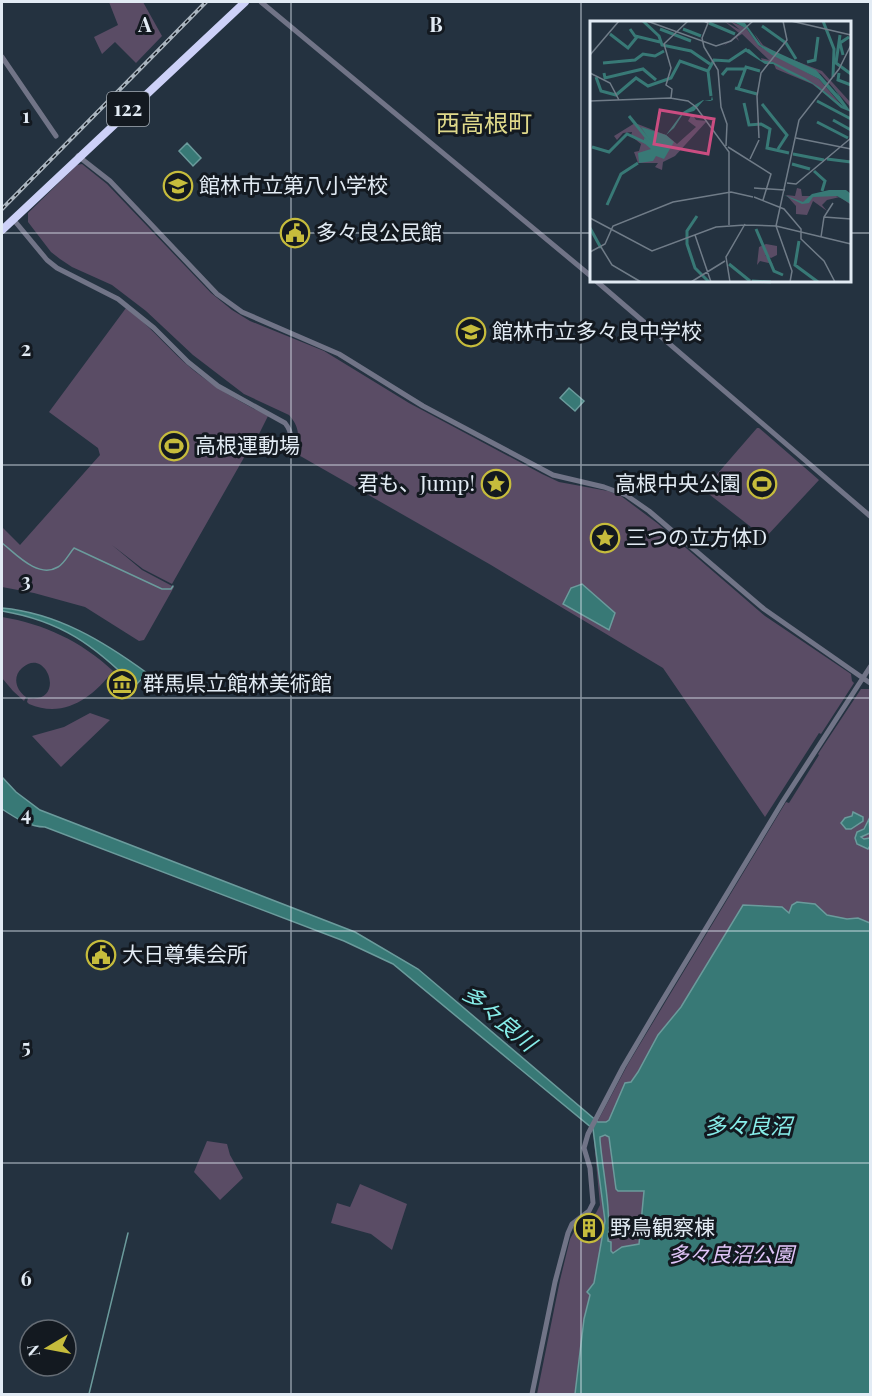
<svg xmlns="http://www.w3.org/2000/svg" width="872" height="1396" viewBox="0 0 872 1396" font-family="'Playfair Display','Noto Sans JP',serif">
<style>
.green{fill:#5a4c65}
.water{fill:#387976;stroke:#6b9b9c;stroke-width:1.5;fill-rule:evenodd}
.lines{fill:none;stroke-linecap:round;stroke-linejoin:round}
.stream{stroke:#6b9b9c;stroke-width:1.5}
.minor{stroke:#717487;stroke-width:5}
.highway{stroke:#cdd1f8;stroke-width:8}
.rail-casing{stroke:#aab5bf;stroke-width:4}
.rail{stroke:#131920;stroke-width:1.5;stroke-dasharray:4.5;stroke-linecap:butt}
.grid{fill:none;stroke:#e2ebf4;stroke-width:1.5;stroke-opacity:0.55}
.labels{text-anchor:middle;stroke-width:6;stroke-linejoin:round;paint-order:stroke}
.shield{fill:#131920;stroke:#a4acb4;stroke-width:1.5}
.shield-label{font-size:20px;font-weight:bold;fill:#e2ebf4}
.poi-label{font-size:21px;fill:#e2ebf4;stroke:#131920;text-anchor:start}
.park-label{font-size:21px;font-style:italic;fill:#e1c5f9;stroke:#131920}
.water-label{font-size:22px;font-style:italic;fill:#87ede9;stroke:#131920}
.quarter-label{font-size:24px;fill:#e0da8b;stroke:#131920}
.inset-river{fill:none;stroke:#387976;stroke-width:3}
.inset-road{fill:none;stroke:#707c88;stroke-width:1.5}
.view{fill:#ca4d81;fill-opacity:0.15;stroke:#ca4d81;stroke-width:3}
.inset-edge{fill:none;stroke:#e2ebf4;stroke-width:3}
.grid-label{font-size:20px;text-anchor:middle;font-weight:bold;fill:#e2ebf4;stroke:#131920;stroke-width:6;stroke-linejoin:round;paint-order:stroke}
</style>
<rect width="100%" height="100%" fill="#243240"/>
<path class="green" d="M109,2H143L162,36L136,63L115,42L102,54L94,37L118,25Z
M82,164L107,184L211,293L232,310L250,321L324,351L409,403L542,474L559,482L608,491L621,496L657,523L765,616L851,674L852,681L854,683L821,734L819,733L765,817L663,668L491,565L295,453C300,439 300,427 289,415L244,394L193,355L146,311L112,285L72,267L60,259L51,252L28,222V213L77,165Z
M126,308C148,324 165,345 185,363C210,385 238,401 268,416L253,446L250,447L172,584L143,569L112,545L142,570L174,587L144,640L139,641L85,607L34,593L2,587V527L20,545L100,455L98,448L49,412Z
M757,428H759L819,480L765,538L705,491V488Z
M2,617C44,624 81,641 113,671C92,698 64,719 29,704L27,702L28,698C67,704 47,645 22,668C12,677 16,690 26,697L24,701L13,691L2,678Z
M861,689H870V1394H537L560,1280L570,1239L576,1228L596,1213L600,1205L593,1130L628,1064L786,802L789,803L819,755L818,754Z
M90,713L110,720L61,767L32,736L64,727Z
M207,1141L227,1144L230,1155L243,1178L220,1200L194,1172Z
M360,1184L407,1204L392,1250L371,1234L331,1223L337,1203L350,1207Z"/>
<path class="water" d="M187,143L201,158L193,166L179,151Z
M569,388L584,401L575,411L560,398Z
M582,584L615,613L609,630L563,604L571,588Z
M2,608C57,613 103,641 147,673L135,686C94,645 61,621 2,611Z
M2,777L16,792L40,810L355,932L418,969L598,1122H606L609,1120L625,1083L631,1082L638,1072L658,1035L681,1007L743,905L782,907L789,913L792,905L797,902L815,904L827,915L847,919L858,918L870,923V1394H575L584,1319L590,1295L587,1292L594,1283L605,1221L593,1129L393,964L344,941L45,827C29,827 14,817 2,809ZM605,1135L609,1137L616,1189L618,1191H644L639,1244L622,1247L613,1253L611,1251V1242L608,1241C611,1207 603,1174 600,1140V1137Z
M853,812L863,817V821L851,829H846L841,823L845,818L852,816Z
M869,819L870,833L861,837L864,839L870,838V846L868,849L857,844L855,838L857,832L864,829Z"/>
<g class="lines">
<path class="stream" d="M2,543C16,554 38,579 58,567C64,564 69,554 74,548L162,589H171L173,586
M89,1394L128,1233"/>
<path class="minor" d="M261,2L592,277
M2,57L56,136
M78,156L110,181L217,294L242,312L339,354L423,406L553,475L604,487L626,495L649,511L764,609L870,683
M13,219L47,260L57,268L118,299L154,328L188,362L218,386L285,423C293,433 292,441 287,452
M595,280L870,516
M532,1394L555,1282L568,1233L572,1224L589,1211L593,1203L590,1168L584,1148L588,1134L623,1067L659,1006L783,801L870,667"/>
<path class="highway" d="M2,230L245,2"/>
<g class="rail-casing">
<path id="rail" d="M2,209L206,2"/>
</g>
<use href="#rail" class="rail"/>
</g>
<path class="grid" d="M291,2V1394M581,2V1394M2,233H592M850,233H870M2,465H870M2,698H870M2,931H870M2,1163H870"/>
<defs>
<g id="school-ring" transform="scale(1.5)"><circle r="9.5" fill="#131920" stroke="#c6bc3c" stroke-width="1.5"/><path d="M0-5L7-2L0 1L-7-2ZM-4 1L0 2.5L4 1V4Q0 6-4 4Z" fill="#c6bc3c"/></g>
<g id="civic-ring" transform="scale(1.5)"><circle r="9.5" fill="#131920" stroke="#c6bc3c" stroke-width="1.5"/><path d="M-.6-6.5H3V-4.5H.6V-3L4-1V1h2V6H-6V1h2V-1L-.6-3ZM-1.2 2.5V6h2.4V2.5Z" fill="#c6bc3c"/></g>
<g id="stadium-ring" transform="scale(1.5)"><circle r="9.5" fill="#131920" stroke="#c6bc3c" stroke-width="1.5"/><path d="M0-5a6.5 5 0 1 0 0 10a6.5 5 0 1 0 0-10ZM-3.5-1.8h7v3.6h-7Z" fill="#c6bc3c"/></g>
<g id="sight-ring" transform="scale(1.5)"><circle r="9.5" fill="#131920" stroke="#c6bc3c" stroke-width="1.5"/><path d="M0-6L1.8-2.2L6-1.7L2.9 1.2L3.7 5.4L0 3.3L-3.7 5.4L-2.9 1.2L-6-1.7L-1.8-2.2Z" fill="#c6bc3c"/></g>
<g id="museum-ring" transform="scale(1.5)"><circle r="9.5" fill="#131920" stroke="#c6bc3c" stroke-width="1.5"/><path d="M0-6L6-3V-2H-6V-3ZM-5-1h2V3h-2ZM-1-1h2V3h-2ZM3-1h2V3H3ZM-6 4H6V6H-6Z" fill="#c6bc3c"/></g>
<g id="building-ring" transform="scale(1.5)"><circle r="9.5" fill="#131920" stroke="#c6bc3c" stroke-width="1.5"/><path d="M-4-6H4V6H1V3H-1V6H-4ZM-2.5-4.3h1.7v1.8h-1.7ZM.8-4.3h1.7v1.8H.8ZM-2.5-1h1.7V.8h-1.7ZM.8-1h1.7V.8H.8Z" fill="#c6bc3c"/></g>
</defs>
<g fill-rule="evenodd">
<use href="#school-ring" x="178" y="186"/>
<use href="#civic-ring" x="295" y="233"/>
<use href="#school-ring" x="471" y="332"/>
<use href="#stadium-ring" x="174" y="446"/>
<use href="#sight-ring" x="496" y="484"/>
<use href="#stadium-ring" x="762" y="484"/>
<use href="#sight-ring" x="605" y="538"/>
<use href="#museum-ring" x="122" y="684"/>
<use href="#civic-ring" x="101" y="955"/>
<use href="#building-ring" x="589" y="1228"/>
</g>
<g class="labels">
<rect class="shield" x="107" y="92" width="42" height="34" rx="4.5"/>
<g class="shield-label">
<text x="128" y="116">122</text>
</g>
<g class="poi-label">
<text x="199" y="193">館林市立第八小学校</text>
<text x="316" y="240">多々良公民館</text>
<text x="492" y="339">館林市立多々良中学校</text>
<text x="195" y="453">高根運動場</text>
<text x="475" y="491" text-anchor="end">君も、Jump!</text>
<text x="741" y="491" text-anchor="end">高根中央公園</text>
<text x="626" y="545">三つの立方体D</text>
<text x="143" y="691">群馬県立館林美術館</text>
<text x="122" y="962">大日尊集会所</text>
<text x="610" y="1235">野鳥観察棟</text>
</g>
<g class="park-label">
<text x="731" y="1262">多々良沼公園</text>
</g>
<g class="water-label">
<text transform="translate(499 1018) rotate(40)" y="8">多々良川</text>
<text x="748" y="1134">多々良沼</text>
</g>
<g class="quarter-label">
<text x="484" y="132">西高根町</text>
</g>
</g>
<g transform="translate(590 21)">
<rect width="261" height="261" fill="#243240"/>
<path d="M134,0L150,9L140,0L156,7L169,25L229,58L253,86L228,67L261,93L222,63L186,48L183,41L177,42L172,40L171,37L179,39L152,13L147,16L149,20L146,17L138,22L133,25L149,12ZM164,12L173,24L193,35L232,50L261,82V87L231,53L192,36L171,24ZM102,93L106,99L117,100L85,135L73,141L72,149L65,146L68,142H48L44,131L49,130L51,123L41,115L42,111L33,112L27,119L24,115L45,102L76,114L87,123L106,106L98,100ZM207,167L211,168L212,175H246L259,179L261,184L250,176L237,179L232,184L237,190L223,180L217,194L206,193V185L196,174L205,175ZM176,223L187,225V234L181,237L175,234L183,243L170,240L167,244L169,226Z" fill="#5a4c65"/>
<path d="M142,0L155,2L171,24L226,49L249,75L240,61L261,91L251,87L223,63L199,52L183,43H175L153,29L159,28L171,39L183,41L215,57L229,66L253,85L229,58L182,34L168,24L157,8ZM122,75L123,79L120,80L114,79L104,90L93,93L84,107L76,114L84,121L74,138L66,135L63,140L49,142L48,132L61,128L54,122V117L60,120L51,106L76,114L93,91L113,79H121ZM239,169H256L261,173V183L247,175L223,176L219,182L212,183L194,174L213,181L222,173Z" fill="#387976"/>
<path class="inset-river" d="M53,0L69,15L72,24L101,30L120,43M233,0L244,28L243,56M119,2L145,13M172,5L196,22L206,38M40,8L45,15L70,21M70,8L101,20M93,8L111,15M20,13L38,27L47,16M250,14L246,42L261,53M253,34L250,22L259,16M217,41L225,39L228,16M13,42L45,39L53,33L65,35L74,30M118,50L124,39L139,40L157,28M118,50L121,75M14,52L15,57L53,48L66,59M249,52L248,59L261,64M132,54L137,48H155M6,56L11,70L26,74L46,57L58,65L81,57L90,40L118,50M145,67L167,73M148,68L156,46L170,50M227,80L261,98M154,82L159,104L171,103L180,108L177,127L199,132M172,83L197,114L188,128M39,95L60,121M243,99L261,109M227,101L258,117M2,126L19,131L37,113L61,124M203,133L234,139M237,138L261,141M202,143L220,148M224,150L235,160L232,170M17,184L31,153L48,142M107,195L97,210V223L105,247L119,261M0,207L11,227M166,208L184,250L193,254M209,220L205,244L228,261M139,243L160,260M162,260L181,261"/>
<path class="inset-road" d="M57,0L126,25L141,20L163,0M114,0L118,2L112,17L114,26L128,49L131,86L137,103L136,125M201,0L261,14M0,34L29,0M0,52L20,62L29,79M81,77L82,68L76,64L81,47L74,23L98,0M0,80L80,77L98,80L106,86L139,131V204M169,117L167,75L171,52L197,19L193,0M206,117L261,128M138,126L181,153L173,179M160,138L169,119M197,162L206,163L261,117M164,167L195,169M164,176L194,188L211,208V218L234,240L245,261M234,196L261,198M0,197L62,230L126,206L155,204L186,205L261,223M105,214L121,261M231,216L234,196L243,182M11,226L22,244L51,261M0,231L15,223L23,205L83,181L141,171L163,176M101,261L135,240M140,261L136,236L155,203M200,261L202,250L186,205L209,99L249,48L261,24"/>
<path class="view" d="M70,89L124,98L118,133L64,123Z"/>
<rect width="261" height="261" class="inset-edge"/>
</g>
<g class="grid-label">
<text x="145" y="32">A</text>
<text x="436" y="32">B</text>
<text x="26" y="123">1</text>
<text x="26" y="356">2</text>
<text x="26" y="588">3</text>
<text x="26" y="821">4</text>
<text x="26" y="1054">5</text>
<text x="26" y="1286">6</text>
</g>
<rect width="872" height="1396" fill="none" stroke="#e2ebf4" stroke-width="6"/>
<g transform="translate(48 1348) rotate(260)"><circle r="28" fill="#131920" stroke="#666d75" stroke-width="1.5"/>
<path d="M0-4.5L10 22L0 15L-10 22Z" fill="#c6bc3c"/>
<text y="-9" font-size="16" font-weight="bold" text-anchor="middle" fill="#e2ebf4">N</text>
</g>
</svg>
